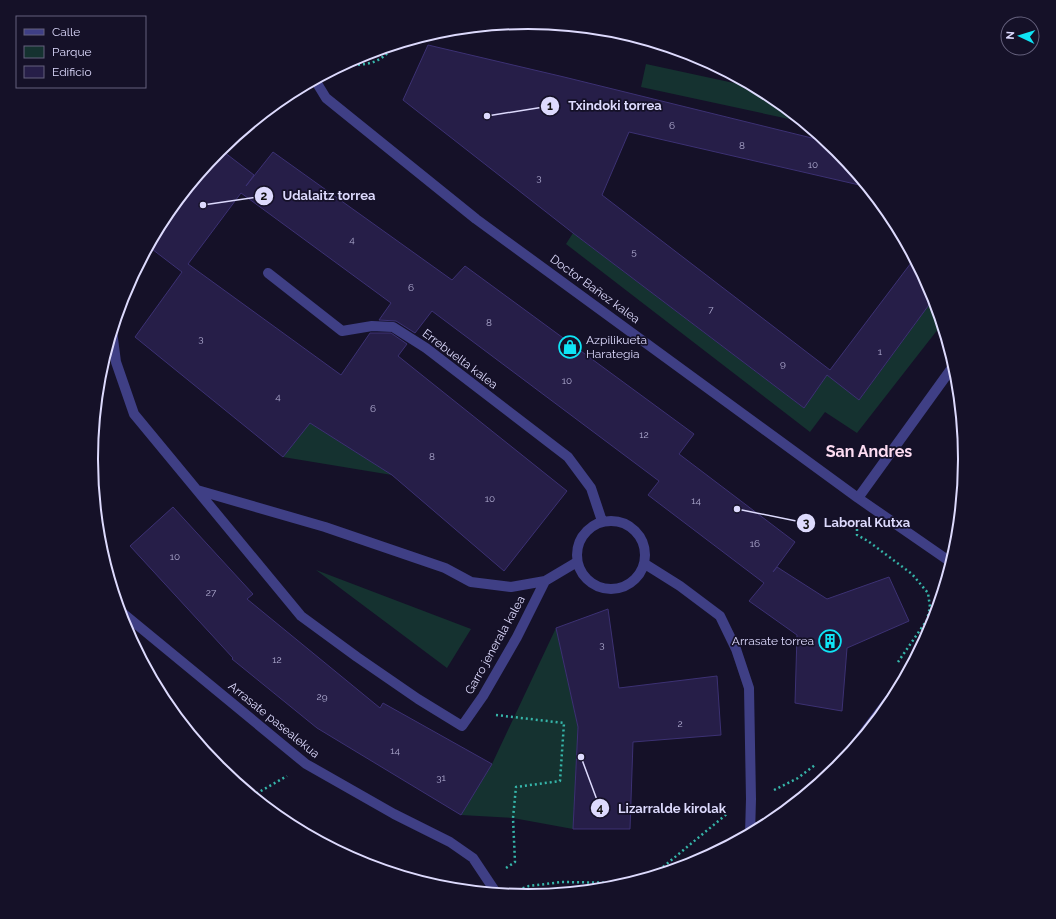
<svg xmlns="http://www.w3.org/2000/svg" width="1056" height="919" viewBox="0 0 1056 919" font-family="Raleway,sans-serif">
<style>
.green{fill:#153230}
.building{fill:#261e48;stroke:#3c3173}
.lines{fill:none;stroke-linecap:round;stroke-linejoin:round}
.path{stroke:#36b6aa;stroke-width:2.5;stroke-dasharray:2 3;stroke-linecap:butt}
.minor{stroke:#3f3f85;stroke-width:10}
.labels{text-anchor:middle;stroke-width:3.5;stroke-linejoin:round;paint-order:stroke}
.number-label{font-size:10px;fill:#afabd0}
.street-label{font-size:12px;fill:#dddafd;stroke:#151128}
.poi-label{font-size:12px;fill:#dddafd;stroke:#151128;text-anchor:start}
.district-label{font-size:16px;font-weight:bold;fill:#fddcf2;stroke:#151128}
.rim{fill:none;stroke:#dddafd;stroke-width:2}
.leader{fill:none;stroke:#dddafd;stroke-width:1.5}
.callout-dot{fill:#dddafd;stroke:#151128;stroke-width:1.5}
.mark-label{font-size:12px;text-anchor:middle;font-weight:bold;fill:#111}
.callout-label{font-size:13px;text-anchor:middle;font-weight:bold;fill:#dddafd;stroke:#151128;stroke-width:3.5;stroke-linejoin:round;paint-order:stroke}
</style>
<rect width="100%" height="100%" fill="#151128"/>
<path class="green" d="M646,64L757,88L771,96L803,122L641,87Z
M573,233L804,408L827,375L860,399L934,298L942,324L857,433L825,412L810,432L566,244Z
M310,423L392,475L283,457Z
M316,570L471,629L447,668Z
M556,628L578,727L573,829L513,818L461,815L492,764Z"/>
<path class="building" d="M428,45L564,77L828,142L838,150L868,187L629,132L602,195L830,370L914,259L932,292L934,298L859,400L827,375L804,408L573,233L403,100Z
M220,149L254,175L246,186L273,152L452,280L465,266L694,434L679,454L795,542L773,572L777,567L827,599L889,577L909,621L847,648L842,711L795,703L797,635L749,601L764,583L648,495L659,481L432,311L415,333L396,321L379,320L391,303L241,193L188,264L341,375L370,333H391L407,344L398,356L567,491L504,571L392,475L310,423L283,457L135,337L182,272L148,246L164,216Z
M173,507L253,594L247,599L380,708L383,703L492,764L461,815L317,728L232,659L233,658L130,546Z
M608,609L619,688L717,676L721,735L633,742L630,829H573L578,727L556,628Z"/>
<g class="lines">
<path class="path" d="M343,65C366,65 380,65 394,45
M857,524V535L868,541L912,574L928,593L930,607L927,620L898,662
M496,715L564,723L560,781L516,787L513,818L515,862L506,868
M774,790L798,778L815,765
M252,796L287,776
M518,890L529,886L562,882L622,883L645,879L663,867L728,813"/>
<path class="minor" d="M315,80L326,98L476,219L858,498L952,563
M268,273L342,331L372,326L393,327L426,348L568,457L591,488L602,521
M112,331L116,362L134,414L301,616L357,657L418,699L462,726L483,696L517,637L545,581L511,587L471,582L445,568L325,527L197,490
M858,498L954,365
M577 555a34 34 0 1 1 68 0a34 34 0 1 1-68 0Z
M645,564L680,586L720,616L736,649L749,688L751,799L750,834
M545,581L577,562
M119,610L306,764L394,814L450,842L473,858L497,894
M836,770L901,684
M751,827H765"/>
</g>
<defs>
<g id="shop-ring" transform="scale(1.15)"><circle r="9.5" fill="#151128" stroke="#0fe4f5" stroke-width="1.5"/><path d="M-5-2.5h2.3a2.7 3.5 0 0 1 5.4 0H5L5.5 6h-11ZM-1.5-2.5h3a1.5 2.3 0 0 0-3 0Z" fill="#0fe4f5"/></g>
<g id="building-ring" transform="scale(1.15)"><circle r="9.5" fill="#151128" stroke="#0fe4f5" stroke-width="1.5"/><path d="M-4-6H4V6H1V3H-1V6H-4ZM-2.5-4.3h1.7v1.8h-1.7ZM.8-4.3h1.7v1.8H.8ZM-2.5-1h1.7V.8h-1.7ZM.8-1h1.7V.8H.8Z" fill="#0fe4f5"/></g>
</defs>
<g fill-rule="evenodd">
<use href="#shop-ring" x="570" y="347"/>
<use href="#building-ring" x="830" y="641"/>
</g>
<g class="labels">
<g class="number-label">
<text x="672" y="129">6</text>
<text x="742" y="149">8</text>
<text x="813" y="168">10</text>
<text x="539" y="181">3</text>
<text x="352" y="243">4</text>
<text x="634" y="255">5</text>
<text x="411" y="291">6</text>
<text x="711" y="313">7</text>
<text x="489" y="326">8</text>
<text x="201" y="342">3</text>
<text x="880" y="355">1</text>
<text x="783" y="367">9</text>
<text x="567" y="384">10</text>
<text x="278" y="400">4</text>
<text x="373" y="412">6</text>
<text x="644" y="438">12</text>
<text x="432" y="460">8</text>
<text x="490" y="502">10</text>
<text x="696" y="504">14</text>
<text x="755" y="547">16</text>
<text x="175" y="560">10</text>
<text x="211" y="596">27</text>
<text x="602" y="648">3</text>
<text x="277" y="663">12</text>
<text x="322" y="700">29</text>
<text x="680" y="727">2</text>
<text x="395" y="754">14</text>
<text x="441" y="781">31</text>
</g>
<g class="street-label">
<text transform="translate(595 289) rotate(36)" y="4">Doctor Bañez kalea</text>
<text transform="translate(460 359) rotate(37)" y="4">Errebuelta kalea</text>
<text transform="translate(495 645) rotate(-61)" y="4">Garro jenerala kalea</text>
<text transform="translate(274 720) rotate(39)" y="4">Arrasate pasealekua</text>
</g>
<g class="poi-label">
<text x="586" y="344">Azpilikueta<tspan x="586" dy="14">Harategia</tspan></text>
<text x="814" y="645" text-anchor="end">Arrasate torrea</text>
</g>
<g class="district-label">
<text x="869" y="457">San Andres</text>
</g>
</g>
<path d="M0 0H1056V919H0ZM98 459a430 430 0 1 1 860 0a430 430 0 1 1-860 0Z" fill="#151128" fill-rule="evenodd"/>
<path class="rim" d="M98 459a430 430 0 1 1 860 0a430 430 0 1 1-860 0Z"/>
<path class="leader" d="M487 116L550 106M203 205L264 196M737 509L806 523M581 757L600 808"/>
<g class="callout-dot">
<circle cx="487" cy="116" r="4"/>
<circle cx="203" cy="205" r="4"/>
<circle cx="737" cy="509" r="4"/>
<circle cx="581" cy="757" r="4"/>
<circle cx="550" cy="106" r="10"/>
<circle cx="264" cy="196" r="10"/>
<circle cx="806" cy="523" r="10"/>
<circle cx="600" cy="808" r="10"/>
</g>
<g class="mark-label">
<text x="550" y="110">1</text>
<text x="264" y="200">2</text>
<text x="806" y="527">3</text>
<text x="600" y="812">4</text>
</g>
<g class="callout-label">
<text x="615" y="110">Txindoki torrea</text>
<text x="329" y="200">Udalaitz torrea</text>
<text x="867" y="527">Laboral Kutxa</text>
<text x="672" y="813">Lizarralde kirolak</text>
</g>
<rect x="16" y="16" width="130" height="72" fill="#151128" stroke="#65617d"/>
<rect x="24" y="29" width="20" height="6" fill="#3f3f85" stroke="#65617d"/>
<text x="52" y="36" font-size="12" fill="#dddafd">Calle</text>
<rect x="24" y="46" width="20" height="12" fill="#153230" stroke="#65617d"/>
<text x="52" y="56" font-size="12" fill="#dddafd">Parque</text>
<rect x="24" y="66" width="20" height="12" fill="#261e48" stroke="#65617d"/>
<text x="52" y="76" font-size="12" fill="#dddafd">Edificio</text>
<g transform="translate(1020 36) rotate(274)"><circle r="19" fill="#151128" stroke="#65617d"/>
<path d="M0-3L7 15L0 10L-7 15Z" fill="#0fe4f5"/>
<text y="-6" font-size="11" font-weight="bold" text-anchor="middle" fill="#dddafd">N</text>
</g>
</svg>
